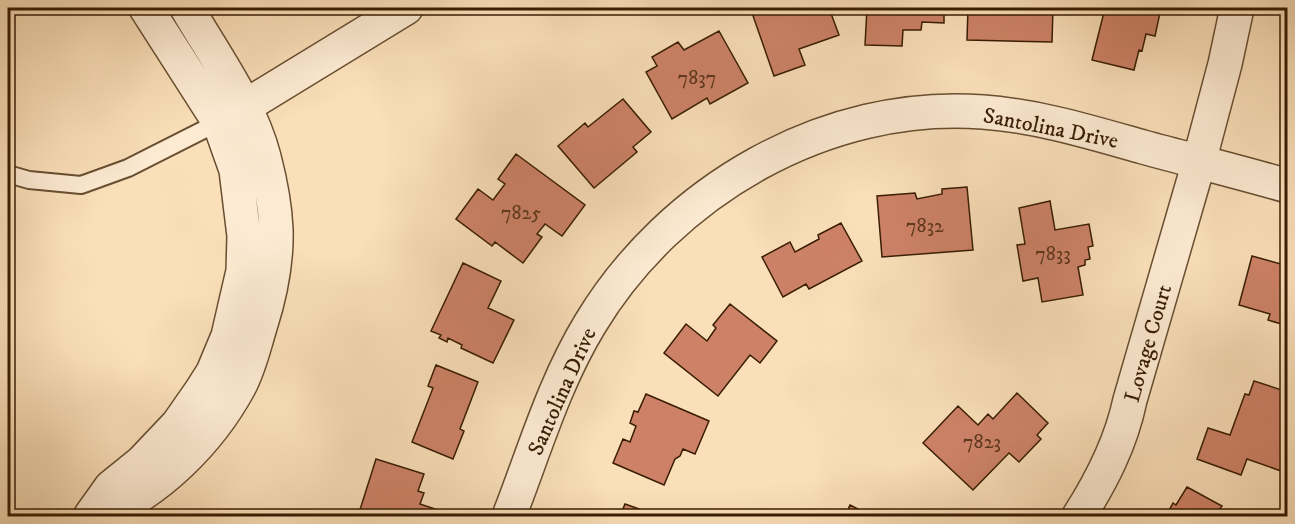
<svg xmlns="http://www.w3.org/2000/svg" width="1295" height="524" viewBox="0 0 1295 524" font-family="'IM FELL DW Pica',serif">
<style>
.building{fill:#cd8268;stroke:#381d02;stroke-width:1.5}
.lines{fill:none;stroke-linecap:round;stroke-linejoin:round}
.service-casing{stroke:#684e30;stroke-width:20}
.minor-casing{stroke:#684e30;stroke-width:36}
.tertiary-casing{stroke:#684e30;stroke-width:36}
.service{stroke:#fcead2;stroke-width:16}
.minor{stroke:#fcead2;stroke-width:33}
.tertiary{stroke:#fcead2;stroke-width:33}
.labels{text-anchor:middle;stroke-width:4.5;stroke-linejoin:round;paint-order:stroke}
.number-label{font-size:20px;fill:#5d361c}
.street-label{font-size:22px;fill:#381d02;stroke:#fcead2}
</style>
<rect width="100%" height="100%" fill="#fadfb9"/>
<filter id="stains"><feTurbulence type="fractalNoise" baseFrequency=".00333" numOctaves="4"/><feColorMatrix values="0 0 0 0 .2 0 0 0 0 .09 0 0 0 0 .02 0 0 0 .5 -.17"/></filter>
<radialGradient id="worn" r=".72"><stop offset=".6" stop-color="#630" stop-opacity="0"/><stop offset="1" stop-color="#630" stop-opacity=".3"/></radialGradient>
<path class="building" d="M757,8H829L839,35L799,49L805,65L774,76L751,10Z
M867,8H944V23L922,22L921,30H903L902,46L865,45Z
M968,8H1053L1052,42L967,40Z
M1105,8H1161L1155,36L1146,34L1142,51L1139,50L1134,70L1092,60Z
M719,31L748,83L710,104L707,98L672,119L646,72L657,66L652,57L678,42L684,50Z
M623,99L651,132L633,147L637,152L594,188L558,146L585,123L588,127Z
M516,154L585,205L562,236L545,224L537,234L542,237L523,263L495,242L492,246L456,219L478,189L493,200L505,184L498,179Z
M967,187L973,250L882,257L877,196L915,193L917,199L942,194V189Z
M1050,201L1055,230L1089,224L1093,246L1088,247L1090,259L1085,260V265L1078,267L1083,295L1042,302L1038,278L1023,281L1017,245L1025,244L1019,208Z
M841,223L862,261L809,289L806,284L783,297L762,257L790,242L795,252L819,239L818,235Z
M1252,256L1288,266L1285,276L1288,277V326L1268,320L1270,314L1239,305Z
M463,263L501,281L488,308L514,320L493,363L461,348L462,345L448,338L447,342L439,338L441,335L431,331Z
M730,304L777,341L760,363L750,355L718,396L664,353L686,324L707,341L716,328L713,325Z
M436,365L478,382L460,429L464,431L453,459L412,442L433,388L428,386Z
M1254,381L1288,392V451L1281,471L1247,459L1241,475L1197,459L1208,428L1230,435L1245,394L1249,395Z
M1017,393L1048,423L1037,435L1041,439L1019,462L1009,453L973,490L923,443L958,406L978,425L988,414L993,419Z
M646,394L709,421L695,454L683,449L680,456L675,459L664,485L613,463L623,439L630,442L636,426L630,423L634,411L638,412Z
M376,459L424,474L418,491L424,493L420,504L438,510L436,516H358Z
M1187,487L1222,506L1215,516H1166L1173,503L1176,505Z
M625,504L659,516H620Z
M850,505L872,516H845Z"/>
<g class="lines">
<g class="service-casing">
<path id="service" d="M8,174L29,180L81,185L128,168L219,122"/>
</g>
<g class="minor-casing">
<path id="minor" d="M221,121L406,8
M509,516C534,452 554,383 590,324C670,191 826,100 983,112C1038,116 1090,132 1143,147C1191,160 1239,172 1288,186
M1079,516C1102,480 1121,443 1130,400L1199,162L1225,64L1237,8"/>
</g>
<g class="tertiary-casing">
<path id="tertiary" d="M91,515L111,487L142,462L178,424L201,391L213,372L228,336L243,271L244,236L236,170L219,122L146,8
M102,516C159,491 209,442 239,387C249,369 254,347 260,327C270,296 277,261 276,229C275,204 270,180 264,157C250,103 214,55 187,8"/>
</g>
<use href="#service" class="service"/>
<use href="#minor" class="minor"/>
<use href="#tertiary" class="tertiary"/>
</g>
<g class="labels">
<g class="number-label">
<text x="697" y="84">7837</text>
<text x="521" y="219">7825</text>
<text x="925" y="232">7832</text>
<text x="1053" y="260">7833</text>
<text x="982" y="448">7823</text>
</g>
<g class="street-label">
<text transform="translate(1051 127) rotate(11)" y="8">Santolina Drive</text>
<text transform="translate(1147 343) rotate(-74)" y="8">Lovage Court</text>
<text transform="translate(561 391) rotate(-66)" y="8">Santolina Drive</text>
</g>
</g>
<rect width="1295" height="524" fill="none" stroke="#fadfb9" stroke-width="30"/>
<rect x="9" y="9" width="1277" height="506" fill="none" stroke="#381d02" stroke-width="3"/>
<rect x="15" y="15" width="1265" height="494" fill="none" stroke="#381d02" stroke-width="1.5"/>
<rect width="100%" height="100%" filter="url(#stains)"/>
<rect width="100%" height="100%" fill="url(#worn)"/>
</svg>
